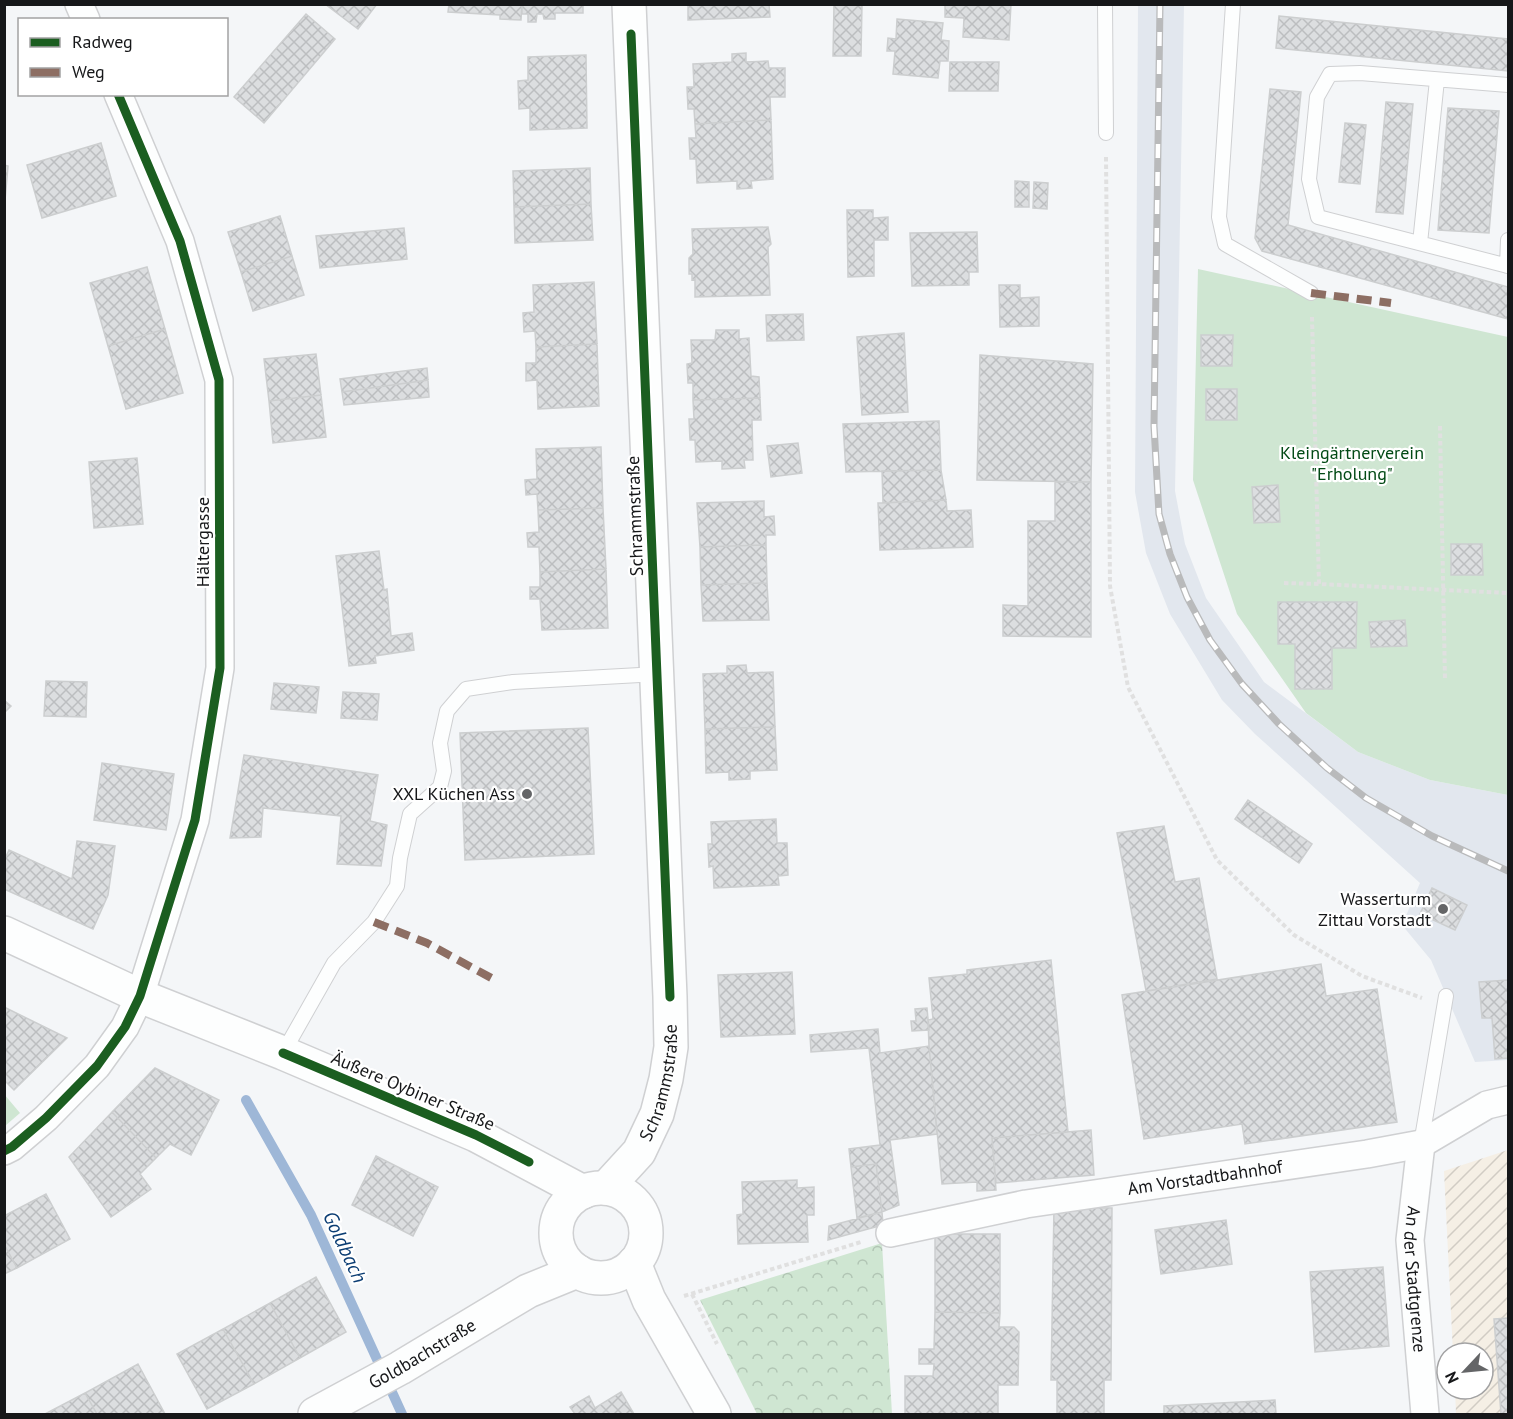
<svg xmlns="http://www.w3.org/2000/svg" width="1513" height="1419" viewBox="0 0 1513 1419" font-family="'PT Sans',sans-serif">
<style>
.industrial{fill:url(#industrial-furrows)}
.built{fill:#e2e7ee}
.green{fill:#cfe6d2}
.forest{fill:url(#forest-crowns)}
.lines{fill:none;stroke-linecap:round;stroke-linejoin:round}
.stream{stroke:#9eb7d7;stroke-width:10}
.building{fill:url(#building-cross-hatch);stroke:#cccecf;stroke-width:1.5}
.lane-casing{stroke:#cfd0d2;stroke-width:16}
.street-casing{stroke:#cfd0d2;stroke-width:30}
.secondary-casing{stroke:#cfd0d2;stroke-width:36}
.path{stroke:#e0e0e0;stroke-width:4;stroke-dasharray:4.5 3;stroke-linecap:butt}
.lane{stroke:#fdfefe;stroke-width:14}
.street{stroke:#fdfefe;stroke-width:27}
.secondary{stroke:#fdfefe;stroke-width:33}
.rail-casing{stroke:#b9babb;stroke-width:7}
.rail{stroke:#fff;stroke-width:4.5;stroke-dasharray:14;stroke-linecap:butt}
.quiet{stroke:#8d6e63;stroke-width:8;stroke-dasharray:15 8;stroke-linecap:butt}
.cycleway-casing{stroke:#fff;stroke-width:13}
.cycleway{stroke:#1b5e20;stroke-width:9}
.poi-dot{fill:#646567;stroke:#fff;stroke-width:2}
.labels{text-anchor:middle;stroke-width:4.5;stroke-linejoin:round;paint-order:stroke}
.park-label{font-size:18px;fill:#024a15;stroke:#fff}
.street-label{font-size:18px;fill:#161719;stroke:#fff}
.poi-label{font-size:18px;fill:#161719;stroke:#fff;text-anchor:end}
.water-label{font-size:20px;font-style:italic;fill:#0b3d73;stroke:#fff}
</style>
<defs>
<pattern id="industrial-furrows" width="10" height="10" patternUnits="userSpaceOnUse" patternTransform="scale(1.5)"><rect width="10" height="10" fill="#f5efe5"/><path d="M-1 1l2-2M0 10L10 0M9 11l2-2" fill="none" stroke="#d1ccc4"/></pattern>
<pattern id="forest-crowns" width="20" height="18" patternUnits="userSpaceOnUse" patternTransform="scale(1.5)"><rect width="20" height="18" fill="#cfe6d2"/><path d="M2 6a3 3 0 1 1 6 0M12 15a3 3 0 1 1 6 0" fill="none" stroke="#b1c5b4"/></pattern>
<pattern id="building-cross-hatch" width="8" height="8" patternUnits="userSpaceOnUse" patternTransform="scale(1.5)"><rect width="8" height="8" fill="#dcdee0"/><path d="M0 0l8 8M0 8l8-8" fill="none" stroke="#bcbec0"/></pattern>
</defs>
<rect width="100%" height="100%" fill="#f4f6f8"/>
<path class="industrial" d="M1508,1150V1414H1456L1455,1389H1483V1353H1453L1444,1171Z"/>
<path class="built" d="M1138,5H1184L1175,491L1185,544L1206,598L1264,682L1358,752L1430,780L1508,795V1060L1475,1062L1431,960L1402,925L1420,883L1255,734L1222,700L1170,614L1146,553L1135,492Z"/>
<path class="green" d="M1198,269L1508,337V795L1430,780L1358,752L1306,713L1237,614L1193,480Z
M4,1094L20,1113L5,1126H4Z"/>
<path class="forest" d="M882,1243L892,1414H757L700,1300Z"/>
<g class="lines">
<path class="stream" d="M246,1100L311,1215L402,1414"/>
</g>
<path class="building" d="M325,4H377L358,29Z
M449,4H522L521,20L500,19V15L448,12Z
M522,4H583V13H555V19H544L543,14H537L536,22H528V14H522Z
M688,4H769L770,17L688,20Z
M834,4H862L861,56H833Z
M945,4H1011L1009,40L963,37L964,18L945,17Z
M306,14L335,39L264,123L234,97Z
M1279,16L1508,39V71L1276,48Z
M897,19L943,23L941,40L949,41L948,61H940L938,78L893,74L895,51H887L888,38L896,39Z
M746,53V62L768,61L769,68H785V97H770L771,120L695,124L694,109H688L687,87H694L693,64L732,62V54Z
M586,55L587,128L530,130V108L519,109L518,81L528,80V57Z
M950,62H999L998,91H949Z
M1270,89L1301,92L1288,225L1508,287V319L1262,251L1255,238Z
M1386,102L1413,104L1403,214L1376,212Z
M1448,108L1499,111L1489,233L1438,230Z
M771,120L773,179L751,181L752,188L737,189V181L697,183L696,159H690L689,138H696L695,124Z
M1345,123L1366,125L1360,184L1339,182Z
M101,143L116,196L42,218L27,165Z
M4,165L8,166L4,212Z
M590,168L591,204L514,207L513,171Z
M1015,181L1029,182V207H1015Z
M1034,182L1048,183L1047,209L1033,208Z
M591,204L593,240L515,243L514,207Z
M847,210H873V218L888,217V240H874V276L848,277Z
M280,216L292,256L241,272L228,232Z
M768,227L771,244L768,247L770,295L695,297V279L692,280V274H689V258L693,254L692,229Z
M404,228L407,259L320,268L316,236Z
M977,232L978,272H969V285L912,286L910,233Z
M292,256L304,295L253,311L241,272Z
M147,267L165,329L108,346L90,283Z
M594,282L597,344L536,347L535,331L524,332L523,313L534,312L533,285Z
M999,285H1020V298L1039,297V326L1000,327Z
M803,314L804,340L767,341L766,315Z
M165,329L183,393L126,409L108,346Z
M716,330H739V339L749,338L751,376L759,377L760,398L693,400V383H688L687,364L692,363L691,340H715Z
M904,333L908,412L862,415L857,337Z
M1201,335H1233L1232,366H1201Z
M597,344L599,406L538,409L537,380L526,381V363H536V347Z
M316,354L321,395L269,401L264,359Z
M980,355L1093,364L1091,482L977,480Z
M427,368L428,380L342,392L340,379Z
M428,380L429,397L344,405L342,392Z
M1206,389H1237V420H1206Z
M321,395L326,437L273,443L269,401Z
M760,398L761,420H752L753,460H744L745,468L722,469V461L696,462L695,440H690L689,419H694L693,400Z
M939,421L941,470L846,472L843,424Z
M798,443L802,473L771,477L767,446Z
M601,447L603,508L538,510L537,494L526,495L525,480L537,479L536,449Z
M137,458L143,524L94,528L89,462Z
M941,470L946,500L883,503L882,471Z
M1055,482H1091V637L1003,636V605L1028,606V521H1055Z
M1278,485L1280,522L1254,523L1252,487Z
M946,500L947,511L971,510L973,547L880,550L878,503Z
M764,501V517L774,516L775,535H766V545L700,547L697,503Z
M603,508L606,569L540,572L539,547H528L527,533L539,532L538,510Z
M1451,544H1482L1483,575H1451Z
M766,545L767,583L701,585L700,547Z
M379,551L384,590L387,589L391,636L412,633L414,650L375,656L376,663L349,666L336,556Z
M606,569L608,628L542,630L540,599H530V587H540V572Z
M767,583L769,620L703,621L701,585Z
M1278,602H1357L1356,648H1332V689H1295V644H1278Z
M1405,620L1407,646L1371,647L1369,622Z
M746,665L747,673L773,672L775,727L705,729L703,674L727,673V666Z
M46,681L87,682L86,717L44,716Z
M274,683L319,687L316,713L271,709Z
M343,692L379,694L377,720L341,718Z
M4,700L11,706L4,713Z
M775,727L777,770L750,771V779L729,780V772L706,773L705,729Z
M588,728L594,854L465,860L460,733Z
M244,755L378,775L370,821L387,825L381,866L337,864L341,816L263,808L261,837L230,838Z
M102,763L174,774L166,830L94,820Z
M1248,800L1312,844L1299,863L1235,819Z
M776,819L777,843H787L788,875L778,876L779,885L714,888L713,866L709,867L708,844H712L711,822Z
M1164,826L1175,882L1199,878L1217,979L1146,991L1117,833Z
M77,841L115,846L108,895L93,929L4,889V861L9,850L72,879Z
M1432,888L1467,905L1455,930L1420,914Z
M1051,960L1068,1132L992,1138L996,1190L977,1191V1182L942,1184L929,1046L928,1020L933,1019L929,978L967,974V970Z
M1321,964L1326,996L1377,989L1397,1122L1245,1144L1242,1124L1144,1139L1122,995Z
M792,972L795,1034L721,1037L718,975Z
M1508,980V1058L1495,1059L1492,1018H1482L1479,982Z
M4,1007L67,1038L14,1090L4,1080Z
M927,1008L929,1030L912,1031L911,1021H916L915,1009Z
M878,1029L880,1053L929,1046L937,1134L890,1140L899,1205L882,1212L876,1164L851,1167L849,1149L880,1145L869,1048L811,1052L810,1035Z
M155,1068L219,1100L191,1155L170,1144L156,1158L112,1112Z
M112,1112L156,1158L140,1174L151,1189L111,1217L69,1157Z
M1091,1130L1094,1175L996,1183L992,1138Z
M376,1156L438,1187L413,1236L352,1205Z
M876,1164L882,1212L857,1218L851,1167Z
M797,1180V1188L814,1187V1215H807L808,1242L738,1244L737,1215L743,1214L742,1182Z
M46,1194L70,1239L17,1268L4,1244V1216Z
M1054,1207L1112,1208L1111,1380H1104V1414H1057V1380H1051Z
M882,1212L883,1225L828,1240L829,1226Z
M1226,1220L1232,1264L1161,1274L1155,1230Z
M935,1234H1000V1313L935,1312Z
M4,1244L17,1268L4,1274Z
M1383,1267L1389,1346L1315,1352L1310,1272Z
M316,1277L346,1332L300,1358L270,1303Z
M270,1303L300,1358L254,1384L223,1329Z
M935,1312L1000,1313L999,1327H1014L1019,1332L1018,1385H998V1414H905V1376H933L934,1364H919V1349H934Z
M1508,1318V1414H1501L1494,1319Z
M223,1329L254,1384L207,1409L177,1354Z
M138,1364L165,1414H97L85,1393Z
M621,1392L634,1414H575L570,1407L589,1396L595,1408Z
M85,1393L97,1414H45Z
M1275,1400L1276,1414H1164V1406Z"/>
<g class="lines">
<g class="lane-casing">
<path id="lane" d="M1105,4L1106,133
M1233,4L1219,217L1225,244L1311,293
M1508,85L1360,73L1330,74L1317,97L1309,179L1318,217L1508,266
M1420,243L1437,80
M1507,266L1508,240
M283,1053L334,963L374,922L397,886L400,858L410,814L440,787L444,771L440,743L447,711L466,689L513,682L658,674
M1421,1144L1446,996"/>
</g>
<g class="street-casing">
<g id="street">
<path d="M79,4L86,20"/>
<path id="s1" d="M1421,1144L1410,1240L1425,1414"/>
<path d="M4,1151L12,1147L46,1118L97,1066L125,1027L140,996L195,820L220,668L219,380L180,241L118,94"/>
<path id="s2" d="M890,1233L1026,1204L1367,1154L1421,1144L1487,1105L1508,1100"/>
</g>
</g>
<g class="secondary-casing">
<g id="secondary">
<path d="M4,933L140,996L283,1053L476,1135L583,1192"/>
<circle cx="601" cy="1233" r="45"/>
<path id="s3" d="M606,1188L639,1152L657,1114L666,1079L671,1047L670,997L629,4"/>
<path d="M634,1263L649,1300L714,1414"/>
<path id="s4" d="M315,1414L400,1368L528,1291L577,1271"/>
</g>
</g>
<path class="path" d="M1106,157L1110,586L1128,687L1217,860L1294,935L1362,976L1422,998
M1312,317L1319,584L1508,593
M1440,426L1445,680
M1284,583L1319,584
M692,1294L717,1344
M684,1296L861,1242"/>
<use href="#lane" class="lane"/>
<use href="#street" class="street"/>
<use href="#secondary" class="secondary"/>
<g class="rail-casing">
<path id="rail" d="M1160,4L1154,426L1159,514L1170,554L1187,597L1210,640L1242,684L1279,724L1327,768L1366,798L1432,836L1508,871"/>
</g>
<use href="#rail" class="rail"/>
<path class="quiet" d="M1311,293L1391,303
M374,922L427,943L495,980"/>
<g class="cycleway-casing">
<path id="cycleway" d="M631,34L670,997
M283,1053L476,1135L529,1162
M4,1151L12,1147L46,1118L97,1066L125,1027L140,996L195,820L220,668L219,380L180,241L118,94"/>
</g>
<use href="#cycleway" class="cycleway"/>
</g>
<g class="poi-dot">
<circle cx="527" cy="794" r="6"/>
<circle cx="1443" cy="909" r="6"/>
</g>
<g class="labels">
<g class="park-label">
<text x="1352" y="459">Kleingärtnerverein<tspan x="1352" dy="21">"Erholung"</tspan></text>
</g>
<g class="street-label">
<text transform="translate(635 516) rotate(-92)" y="6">Schrammstraße</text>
<text transform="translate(203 542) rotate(-90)" y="6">Hältergasse</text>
<text dy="6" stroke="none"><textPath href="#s3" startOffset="122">Schrammstraße</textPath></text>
<text transform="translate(413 1091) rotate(23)" y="6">Äußere Oybiner Straße</text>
<text dy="6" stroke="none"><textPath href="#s2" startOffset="320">Am Vorstadtbahnhof</textPath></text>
<text dy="6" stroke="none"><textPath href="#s1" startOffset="136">An der Stadtgrenze</textPath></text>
<text dy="6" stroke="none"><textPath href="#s4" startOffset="123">Goldbachstraße</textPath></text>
</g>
<g class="poi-label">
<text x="515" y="800">XXL Küchen Ass</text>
<text x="1431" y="905">Wasserturm<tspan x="1431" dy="21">Zittau Vorstadt</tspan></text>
</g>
<g class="water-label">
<text transform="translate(345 1247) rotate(65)" y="7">Goldbach</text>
</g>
</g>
<rect width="1513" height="1419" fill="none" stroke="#161719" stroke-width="12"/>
<rect x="18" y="18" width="210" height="78" fill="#ffffff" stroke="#a2a2a3" stroke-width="1.5"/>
<rect x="30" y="38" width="30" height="9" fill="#1b5e20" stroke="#a2a2a3" stroke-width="1.5"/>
<text x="72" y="48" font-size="18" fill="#161719">Radweg</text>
<rect x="30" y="68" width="30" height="9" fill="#8d6e63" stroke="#a2a2a3" stroke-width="1.5"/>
<text x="72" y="78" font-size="18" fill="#161719">Weg</text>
<g transform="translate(1465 1371) rotate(244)"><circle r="28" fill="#ffffff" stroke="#a2a2a3" stroke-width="1.5"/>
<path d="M0-4.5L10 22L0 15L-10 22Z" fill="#646567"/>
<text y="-9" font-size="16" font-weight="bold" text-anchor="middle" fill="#161719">N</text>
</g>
</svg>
